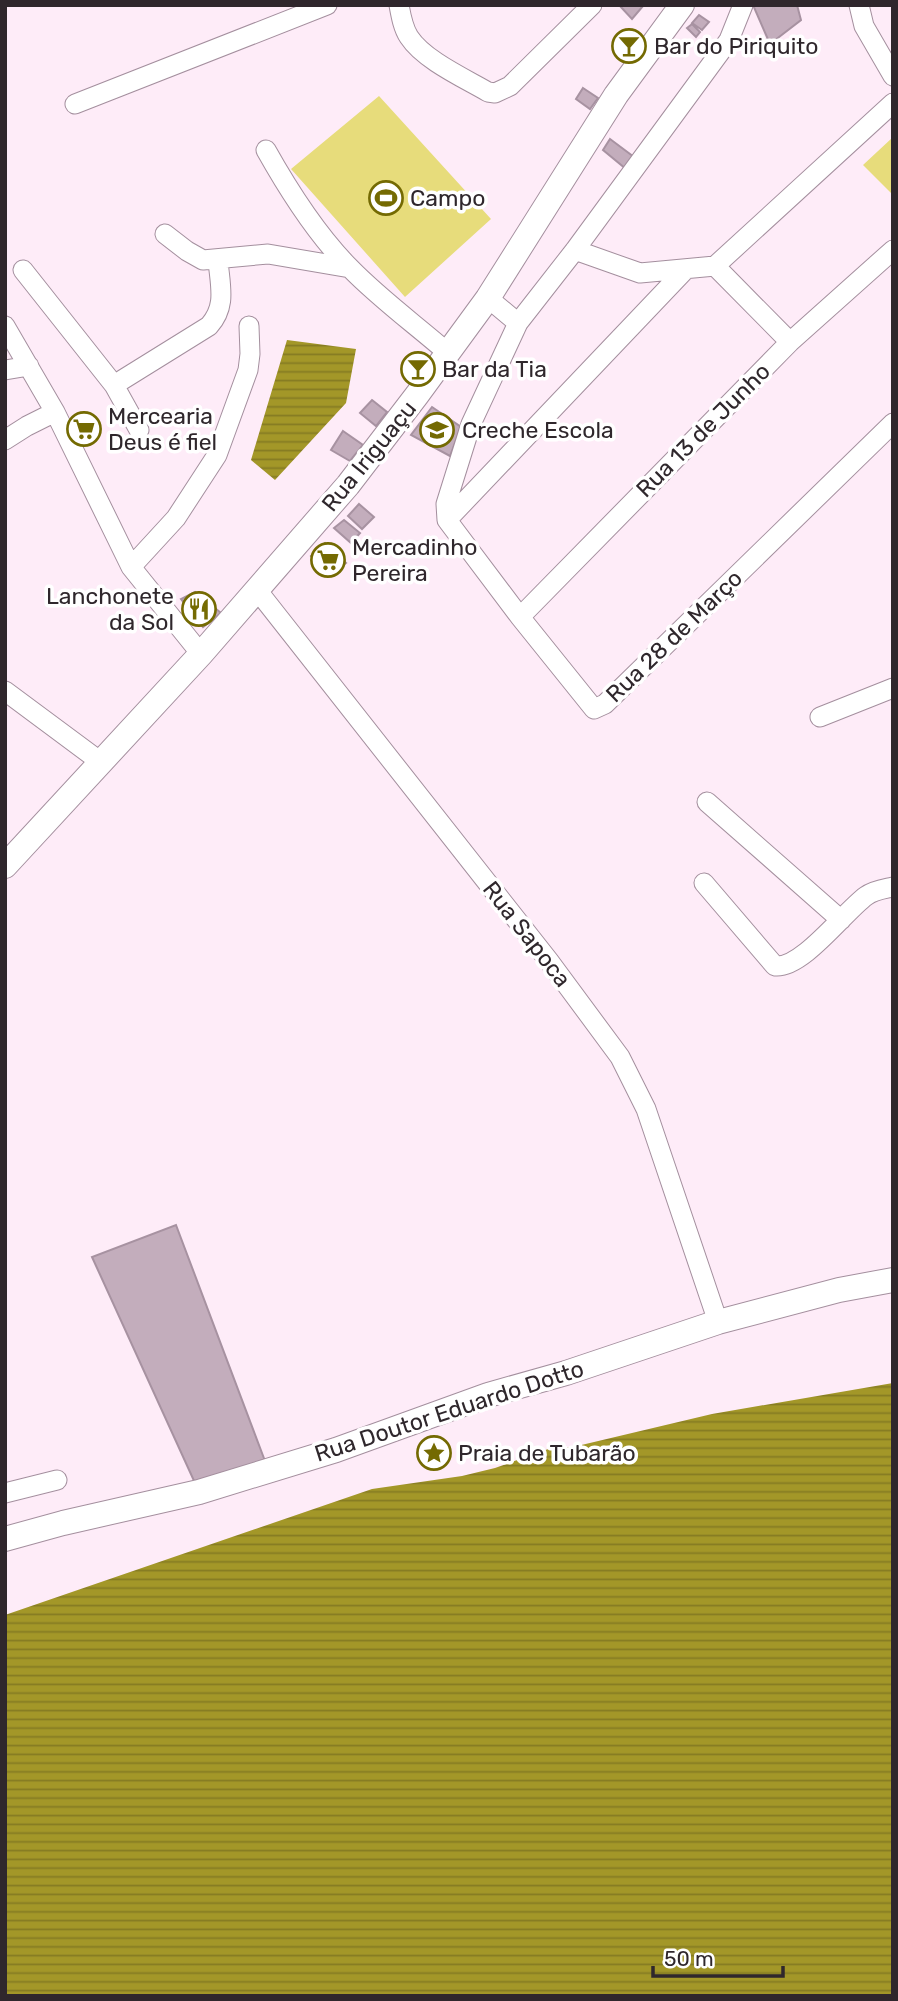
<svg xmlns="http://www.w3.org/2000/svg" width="898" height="2001" viewBox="0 0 898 2001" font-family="Rubik,sans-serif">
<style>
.green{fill:#e7dc7b}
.water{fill:url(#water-rules)}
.building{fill:#c3adbc;stroke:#a792a1;stroke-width:2}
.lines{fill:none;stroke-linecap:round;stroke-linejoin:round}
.minor-casing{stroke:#a48f9e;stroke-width:21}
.major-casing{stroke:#a48f9e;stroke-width:26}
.minor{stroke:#fff;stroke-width:19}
.major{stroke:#fff;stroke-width:24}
.labels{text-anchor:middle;stroke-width:7;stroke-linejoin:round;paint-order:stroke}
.poi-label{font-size:23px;fill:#2f272c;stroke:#fff;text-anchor:start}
.street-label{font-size:23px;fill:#2f272c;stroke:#fff}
</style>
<defs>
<pattern id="water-rules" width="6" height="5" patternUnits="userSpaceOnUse" patternTransform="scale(1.75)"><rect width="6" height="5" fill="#a39728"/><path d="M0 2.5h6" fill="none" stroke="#857b23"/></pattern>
</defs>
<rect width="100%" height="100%" fill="#feecf8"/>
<path class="green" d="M379,96L491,219L405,297L291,169Z
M892,138L893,139V195L863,165Z"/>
<path class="water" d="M287,340L356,349L346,403L275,480L251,460Z
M893,1383V1996H5V1615L372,1489L462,1476L495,1468L551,1448L573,1447L712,1414Z"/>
<path class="building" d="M619,5H642L643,6L632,19Z
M753,5H797L801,20L770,44Z
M699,15L709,22L702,30L692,23Z
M692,24L700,32L696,37L687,28Z
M631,33L642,41L626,59L617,50Z
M583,88L598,98L590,109L576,99Z
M610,139L634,157L626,169L603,150Z
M418,362L425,366L418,374L413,370Z
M372,400L387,412L376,426L360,413Z
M432,407L461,427L450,456L411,435Z
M90,420L94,432L81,438L76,427Z
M343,431L363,445L350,461L331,450Z
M359,504L374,517L362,529L348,516Z
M344,520L360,533L351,543L334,528Z
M325,543L346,563L329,576L311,556Z
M195,592L221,613L203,627L181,599Z
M176,1225L265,1461L195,1483L92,1257Z"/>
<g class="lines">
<g class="minor-casing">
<path id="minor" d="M399,5C401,16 403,28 409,37C424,60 464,78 488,92L495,93L510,86L592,5
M859,5L864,26L893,76
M75,104L327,5
M266,150C289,191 316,234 350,268C380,299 416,325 448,353
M165,234L187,251L203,260L268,254L350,268
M575,250L640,273L715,266
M715,266L893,103
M715,266L790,342
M23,270L114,385L139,430
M488,298L518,323L471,424L446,504L447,520L520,617L594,709L605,704L893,423
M518,323L575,250L729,40L743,5
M5,326L55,412L131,567L201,654
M5,370L29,366
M114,385L209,326C227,306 220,286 218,260
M5,440L27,426L55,412
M447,520L685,270
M131,567L176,518L217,455L248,370L250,354L249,326
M257,590L549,961L620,1057L646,1109L718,1322
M520,617L790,342L893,250
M5,691L102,763
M820,717L893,688
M707,802L841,920
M704,883L775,966C802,969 844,912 866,896C874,890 884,889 893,887
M5,1493L57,1480"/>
</g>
<g class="major-casing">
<path id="major" d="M5,866L201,654L348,485L417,395L488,298L616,95L682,5
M5,1539L63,1523L199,1492L336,1450L488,1395L566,1373L718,1322L839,1290L893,1280"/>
</g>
<use href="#minor" class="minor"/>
<use href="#major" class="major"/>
</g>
<defs>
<g id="bar-ring" transform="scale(1.75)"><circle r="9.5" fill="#fff" stroke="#746a02" stroke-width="1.5"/><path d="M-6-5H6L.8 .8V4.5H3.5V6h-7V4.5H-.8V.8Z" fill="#746a02"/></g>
<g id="stadium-ring" transform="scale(1.75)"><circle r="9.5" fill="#fff" stroke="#746a02" stroke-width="1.5"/><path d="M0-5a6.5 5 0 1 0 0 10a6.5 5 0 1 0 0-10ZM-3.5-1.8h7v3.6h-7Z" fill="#746a02"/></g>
<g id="supermarket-ring" transform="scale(1.75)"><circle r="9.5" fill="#fff" stroke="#746a02" stroke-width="1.5"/><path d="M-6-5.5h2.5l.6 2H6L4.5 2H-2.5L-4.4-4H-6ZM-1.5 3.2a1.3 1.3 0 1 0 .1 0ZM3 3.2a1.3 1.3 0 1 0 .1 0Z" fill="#746a02"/></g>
<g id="school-ring" transform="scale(1.75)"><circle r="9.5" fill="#fff" stroke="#746a02" stroke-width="1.5"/><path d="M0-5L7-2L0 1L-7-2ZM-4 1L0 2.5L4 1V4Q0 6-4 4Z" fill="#746a02"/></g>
<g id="restaurant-ring" transform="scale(1.75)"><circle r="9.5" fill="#fff" stroke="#746a02" stroke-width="1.5"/><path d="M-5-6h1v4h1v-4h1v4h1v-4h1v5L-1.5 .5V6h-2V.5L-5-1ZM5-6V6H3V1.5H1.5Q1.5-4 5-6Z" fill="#746a02"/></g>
<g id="sight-ring" transform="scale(1.75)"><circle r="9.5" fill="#fff" stroke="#746a02" stroke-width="1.5"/><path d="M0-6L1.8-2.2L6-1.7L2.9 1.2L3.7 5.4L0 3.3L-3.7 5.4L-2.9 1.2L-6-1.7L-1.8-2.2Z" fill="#746a02"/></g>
</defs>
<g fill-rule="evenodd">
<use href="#bar-ring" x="629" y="46"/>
<use href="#stadium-ring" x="386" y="198"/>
<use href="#bar-ring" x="418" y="369"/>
<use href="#supermarket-ring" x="84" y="429"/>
<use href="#school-ring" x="437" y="430"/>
<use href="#supermarket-ring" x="328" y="560"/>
<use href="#restaurant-ring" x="199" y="609"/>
<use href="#sight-ring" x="434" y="1453"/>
</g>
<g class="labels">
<g class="poi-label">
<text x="654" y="54">Bar do Piriquito</text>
<text x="410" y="206">Campo</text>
<text x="442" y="377">Bar da Tia</text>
<text x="108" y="424">Mercearia<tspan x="108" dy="26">Deus é fiel</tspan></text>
<text x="462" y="438">Creche Escola</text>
<text x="352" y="555">Mercadinho<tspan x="352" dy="26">Pereira</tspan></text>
<text x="174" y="604" text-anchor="end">Lanchonete<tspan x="174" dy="26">da Sol</tspan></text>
<text x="458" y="1461">Praia de Tubarão</text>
</g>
<g class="street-label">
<text transform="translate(703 430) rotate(-45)" y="8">Rua 13 de Junho</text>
<text transform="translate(369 456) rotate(-51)" y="8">Rua Iriguaçu</text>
<text transform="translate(674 636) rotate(-44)" y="8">Rua 28 de Março</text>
<text transform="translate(527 934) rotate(52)" y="8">Rua Sapoca</text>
<text transform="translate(449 1411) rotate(-18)" y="8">Rua Doutor Eduardo Dotto</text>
</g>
</g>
<rect width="898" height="2001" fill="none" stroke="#2f272c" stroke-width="14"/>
<path d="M653 1966v10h130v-10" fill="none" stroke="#2f272c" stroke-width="3.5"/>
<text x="664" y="1966" font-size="21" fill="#2f272c" stroke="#ffffff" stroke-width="5" paint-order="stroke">50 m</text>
</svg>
